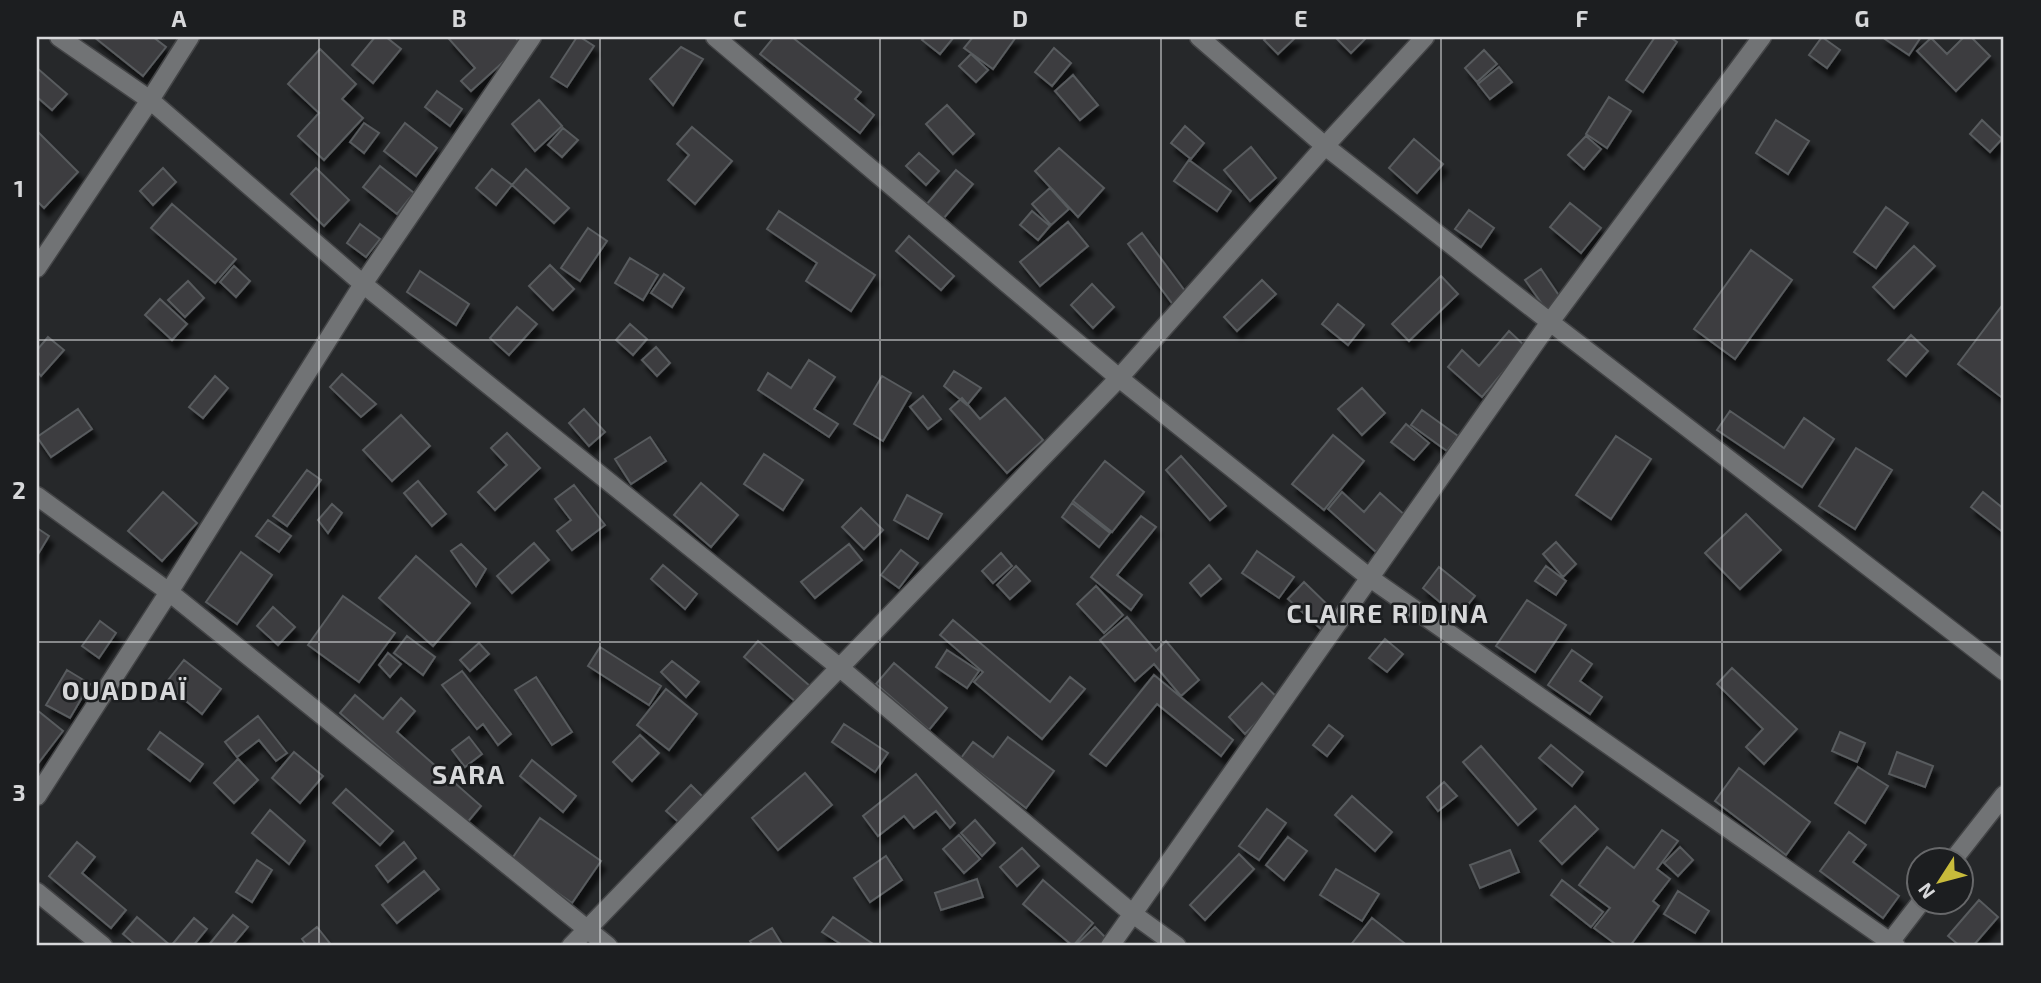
<svg xmlns="http://www.w3.org/2000/svg" width="2041" height="983" viewBox="0 0 2041 983" font-family="'Exo 2',sans-serif">
<style>
.building{fill:#3c3e40;stroke:#595b5e;stroke-width:2;filter:url(#shadow)}
.lines{fill:none;stroke-linecap:round;stroke-linejoin:round}
.minor-casing{stroke:#434446;stroke-width:21}
.minor{stroke:#717375;stroke-width:18}
.grid{fill:none;stroke:#d7d8da;stroke-width:2;stroke-opacity:0.55}
.labels{text-anchor:middle;stroke-width:5;stroke-linejoin:round;paint-order:stroke}
.district-label{font-size:26px;font-weight:bold;letter-spacing:2px;fill:#d7d8da;stroke:#1c1e20}
.neatline{fill:none;stroke:#d7d8da;stroke-width:2.5}
.grid-label{font-size:23px;text-anchor:middle;font-weight:bold;fill:#d7d8da}
</style>
<defs>
<filter id="shadow"><feDropShadow dx="4.5" dy="8" stdDeviation="2" flood-color="#0009"/></filter>
</defs>
<rect width="100%" height="100%" fill="#26282a"/>
<path class="building" d="M94,37H153L166,47L143,76Z
M375,37H386L401,49L373,83L352,65Z
M452,37H515L522,45L471,91L461,81L475,68L449,39Z
M577,37H580L594,46L567,87L551,77Z
M774,37H792L861,92L855,99L874,115L860,133L760,54Z
M925,37H954L940,54L922,40Z
M973,37H1016L993,69L964,48Z
M1267,37H1296L1278,54L1264,40Z
M1335,37H1367L1351,53Z
M1655,37H1670L1677,42L1643,92L1626,80Z
M1822,37L1840,50L1827,68L1809,55Z
M1882,37H1921L1909,55Z
M1964,37H1971L1990,56L1956,91L1917,51L1931,38L1947,54Z
M681,47L703,59L673,105L650,79Z
M1054,48L1071,63L1052,86L1035,72Z
M320,49L356,84L342,99L363,118L324,160L298,136L319,113L288,84Z
M1484,50L1497,64L1477,82L1465,68Z
M971,54L988,70L976,82L959,66Z
M1499,67L1512,82L1490,99L1478,84Z
M37,68L67,94L52,110L37,97Z
M1073,75L1098,105L1080,120L1055,91Z
M437,91L462,109L450,126L425,107Z
M1609,97L1631,111L1607,148L1586,134Z
M539,100L562,126L535,151L512,124Z
M947,105L974,134L953,154L926,124Z
M1776,120L1809,141L1788,174L1756,153Z
M1982,120L2002,139L1990,152L1970,134Z
M364,123L379,133L364,153L350,142Z
M405,123L437,148L416,176L384,151Z
M1185,126L1204,143L1191,159L1171,143Z
M692,127L732,161L695,204L668,180L689,155L677,144Z
M563,128L578,140L562,157L548,145Z
M37,131L78,172L44,208L37,201Z
M1586,136L1601,149L1584,169L1568,155Z
M1414,139L1443,164L1417,193L1389,168Z
M1251,147L1276,178L1250,201L1224,170Z
M1059,148L1104,188L1078,217L1035,171Z
M919,153L939,171L926,185L906,166Z
M1189,160L1231,191L1217,211L1174,181Z
M380,166L414,193L397,214L363,187Z
M163,168L176,182L153,205L140,191Z
M316,168L349,200L324,226L291,194Z
M492,169L512,185L496,205L476,188Z
M526,169L569,208L554,223L512,185Z
M956,170L973,184L943,219L926,205Z
M1050,188L1069,209L1051,225L1032,204Z
M1570,203L1601,228L1581,253L1550,227Z
M172,204L236,259L215,283L151,228Z
M1886,207L1908,223L1876,268L1854,252Z
M1469,210L1494,228L1481,247L1455,229Z
M779,211L875,275L851,311L806,281L817,263L767,229Z
M1032,211L1050,226L1038,240L1020,225Z
M1068,222L1088,246L1040,286L1020,262Z
M360,224L380,239L366,257L347,243Z
M588,228L607,241L580,281L561,268Z
M1142,233L1188,295L1174,306L1128,244Z
M909,236L954,276L941,290L896,251Z
M1914,246L1935,266L1894,308L1873,287Z
M1751,250L1792,280L1735,359L1694,329Z
M630,258L658,275L643,300L615,283Z
M550,265L574,289L553,310L529,286Z
M234,266L250,281L236,297L220,282Z
M1541,269L1562,300L1547,311L1525,280Z
M420,271L469,304L456,325L407,292Z
M664,274L684,288L672,307L651,293Z
M1441,276L1458,294L1409,341L1392,324Z
M1262,280L1276,294L1237,331L1224,317Z
M188,281L204,298L185,317L168,300Z
M1092,284L1114,307L1093,328L1071,305Z
M160,299L187,324L172,340L145,315Z
M2004,303V399L1958,364Z
M1338,304L1364,325L1348,345L1322,324Z
M517,307L537,324L509,355L490,338Z
M630,324L647,339L633,355L616,340Z
M1509,331L1525,346L1482,397L1448,367L1462,350L1479,366Z
M1911,335L1928,351L1906,376L1888,360Z
M48,337L64,350L41,376L37,371V350Z
M656,347L670,363L657,376L642,360Z
M809,360L835,377L814,409L838,424L829,437L758,390L768,373L791,388Z
M954,371L981,388L967,405L944,386Z
M342,374L376,404L361,417L330,387Z
M215,376L228,388L203,418L189,407Z
M882,376L911,393L883,441L854,424Z
M1362,388L1385,413L1362,435L1338,409Z
M923,396L941,419L928,429L910,407Z
M962,398L980,419L1005,398L1043,440L1007,473L950,409Z
M78,409L92,429L51,457L37,437Z
M584,409L605,432L589,446L569,423Z
M1422,410L1458,436L1447,451L1411,425Z
M1730,411L1784,448L1804,418L1834,439L1802,487L1717,430Z
M401,415L430,446L392,481L363,450Z
M1406,424L1429,443L1414,460L1391,442Z
M507,433L540,468L495,510L478,492L507,465L491,448Z
M1333,435L1364,461L1324,510L1292,484Z
M1616,436L1651,459L1611,519L1576,495Z
M650,437L666,461L631,484L615,459Z
M1856,448L1892,470L1855,529L1819,506Z
M764,454L803,480L783,510L744,484Z
M1181,456L1226,506L1210,520L1166,470Z
M1105,461L1144,492L1112,532L1073,501Z
M307,470L321,480L287,526L273,516Z
M418,481L446,514L432,526L404,493Z
M701,483L738,515L711,547L674,515Z
M574,485L605,525L572,550L557,531L571,520L555,499Z
M163,492L197,523L162,561L128,531Z
M1342,492L1364,512L1380,493L1407,517L1376,552L1328,509Z
M1983,492L2004,509V533L1971,507Z
M907,495L942,514L928,539L894,520Z
M1072,503L1110,533L1099,547L1062,517Z
M332,504L342,513L328,533L318,520Z
M861,508L883,530L864,549L842,527Z
M1746,514L1781,550L1740,589L1705,553Z
M1141,516L1156,527L1117,575L1142,595L1131,610L1091,577Z
M268,520L291,536L279,552L256,536Z
M37,528L49,536L37,556Z
M1556,542L1576,564L1563,577L1543,554Z
M534,543L549,560L512,593L497,576Z
M461,544L486,569L476,586L451,551Z
M849,544L862,560L815,598L801,582Z
M901,550L918,563L899,588L881,575Z
M1257,551L1294,577L1279,598L1242,573Z
M241,552L272,575L237,624L206,602Z
M1001,553L1012,566L993,583L982,571Z
M416,556L470,603L433,646L379,598Z
M663,565L697,594L685,609L651,579Z
M1209,565L1221,579L1201,596L1190,583Z
M1016,566L1030,581L1010,599L997,585Z
M1546,566L1566,581L1556,595L1535,581Z
M1439,567L1475,596L1458,617L1423,588Z
M1304,582L1337,614L1322,630L1288,599Z
M1096,586L1123,615L1104,633L1077,604Z
M343,596L395,633L359,682L308,645Z
M1527,600L1566,625L1535,672L1496,646Z
M273,607L295,627L278,645L257,626Z
M1127,617L1156,651L1166,641L1199,680L1181,696L1154,664L1135,681L1100,640Z
M953,620L1050,702L1070,677L1085,689L1042,739L974,682L983,672L940,635Z
M100,621L116,633L99,658L82,646Z
M407,636L435,657L423,675L394,653Z
M1385,639L1403,654L1387,672L1369,658Z
M758,641L810,686L796,702L744,657Z
M479,643L489,654L470,671L460,660Z
M600,647L661,686L649,705L588,666Z
M947,650L979,671L967,688L936,667Z
M1572,650L1592,664L1580,681L1602,697L1590,714L1548,685Z
M388,653L401,664L390,677L379,665Z
M184,660L221,689L202,714L165,684Z
M672,661L699,682L686,697L661,672Z
M894,663L947,708L929,730L876,684Z
M1732,668L1797,729L1764,764L1746,747L1763,729L1717,684Z
M67,670L90,684L70,718L46,705Z
M462,671L511,734L498,745L483,724L477,729L442,685Z
M1154,675L1233,740L1221,756L1157,704L1106,766L1090,754Z
M536,677L572,732L552,745L515,690Z
M1262,683L1279,699L1245,734L1229,717Z
M666,689L697,714L669,750L637,725Z
M355,695L383,719L401,698L415,711L397,732L481,806L466,824L340,713Z
M37,710L63,731L37,765Z
M258,716L287,753L276,761L259,740L237,757L225,742Z
M844,724L888,753L875,772L832,742Z
M1329,725L1343,736L1327,756L1313,745Z
M160,732L203,764L190,781L148,749Z
M1840,732L1865,743L1857,762L1832,751Z
M640,735L659,753L632,781L613,762Z
M469,737L482,754L465,767L452,750Z
M1008,737L1054,771L1026,808L961,758L973,742L993,757Z
M1551,745L1583,772L1572,786L1539,758Z
M1481,746L1536,809L1518,825L1463,762Z
M294,752L323,776L300,803L272,778Z
M1897,752L1933,766L1925,787L1889,774Z
M238,759L258,780L234,803L214,783Z
M532,760L576,796L563,812L520,776Z
M1858,767L1888,786L1865,823L1835,803Z
M1739,768L1810,822L1786,855L1715,801Z
M805,773L832,805L778,850L752,818Z
M916,774L955,823L950,828L936,811L914,828L904,816L878,836L863,816Z
M1444,782L1457,796L1438,811L1427,797Z
M691,785L707,801L683,826L666,811Z
M346,789L393,831L380,845L333,803Z
M1352,796L1392,832L1375,851L1335,815Z
M1575,806L1598,829L1562,864L1540,841Z
M1267,809L1286,823L1259,860L1239,846Z
M270,810L305,841L289,864L252,833Z
M540,818L601,861L572,903L511,860Z
M975,820L995,843L982,856L961,833Z
M1662,830L1678,841L1657,869L1670,879L1653,901L1659,906L1630,946H1618L1594,928L1610,908L1579,885L1607,847L1634,868Z
M1849,832L1866,845L1853,862L1899,896L1883,918L1820,871Z
M959,835L980,859L964,873L943,849Z
M1288,837L1307,851L1284,880L1266,865Z
M77,842L95,857L82,873L126,910L111,928L49,876Z
M404,842L416,858L388,882L376,866Z
M1680,847L1693,860L1678,876L1664,863Z
M1022,848L1039,866L1017,886L1000,867Z
M1510,850L1519,872L1480,888L1470,865Z
M1239,854L1254,869L1205,920L1190,905Z
M886,856L902,880L870,902L854,878Z
M257,860L272,870L252,902L236,892Z
M1336,869L1379,894L1362,921L1320,895Z
M424,871L439,889L397,923L382,905Z
M977,879L983,897L941,910L935,893Z
M1043,880L1093,923L1073,946L1023,904Z
M1562,880L1603,912L1591,927L1551,895Z
M1678,891L1709,911L1695,933L1664,914Z
M1979,900L1998,917L1973,946H1960L1948,936Z
M233,915L248,927L232,946H208Z
M137,917L171,946L194,918L207,929L193,946H137L123,934Z
M833,917L876,946H844L822,932Z
M1372,918L1408,946H1350Z
M317,927L332,946H307L302,939Z
M1095,927L1109,941L1104,946H1077L1076,945Z
M772,928L783,946H753L750,941Z"/>
<g class="lines">
<g class="minor-casing">
<path id="minor" d="M59,37L150,100L363,284L839,667L1133,914L1177,946
M715,37L1119,378L1370,578L1896,946
M1199,37L1325,146L1550,322L2004,671
M37,268L150,100L190,37
M37,496L169,592L608,946
M37,796L169,592L363,284L532,37
M1953,860L2004,795
M37,892L103,946
M571,946L1119,378L1325,146L1425,37
M1110,946L1550,322L1762,37
M1887,946L1921,902"/>
</g>
<use href="#minor" class="minor"/>
</g>
<path class="grid" d="M319,37V946M600,37V946M880,37V946M1161,37V946M1441,37V946M1722,37V946M37,340H2004M37,642H2004"/>
<g class="labels">
<g class="district-label">
<text x="1388" y="623">CLAIRE RIDINA</text>
<text x="125" y="700">OUADDAÏ</text>
<text x="469" y="784">SARA</text>
</g>
</g>
<rect width="2041" height="983" fill="none" stroke="#1c1e20" stroke-width="77"/>
<g transform="translate(1940 881) rotate(234)"><circle r="33" fill="#1c1e20" stroke="#67686a" stroke-width="2"/>
<path d="M0-5L12 26L0 18L-12 26Z" fill="#c8bb3b"/>
<text y="-10" font-size="19" font-weight="bold" text-anchor="middle" fill="#d7d8da">N</text>
</g>
<rect x="38" y="38" width="1964" height="906" class="neatline"/>
<g class="grid-label">
<text x="179" y="27">A</text>
<text x="459" y="27">B</text>
<text x="740" y="27">C</text>
<text x="1020" y="27">D</text>
<text x="1301" y="27">E</text>
<text x="1582" y="27">F</text>
<text x="1862" y="27">G</text>
<text x="19" y="197">1</text>
<text x="19" y="499">2</text>
<text x="19" y="801">3</text>
</g>
</svg>
